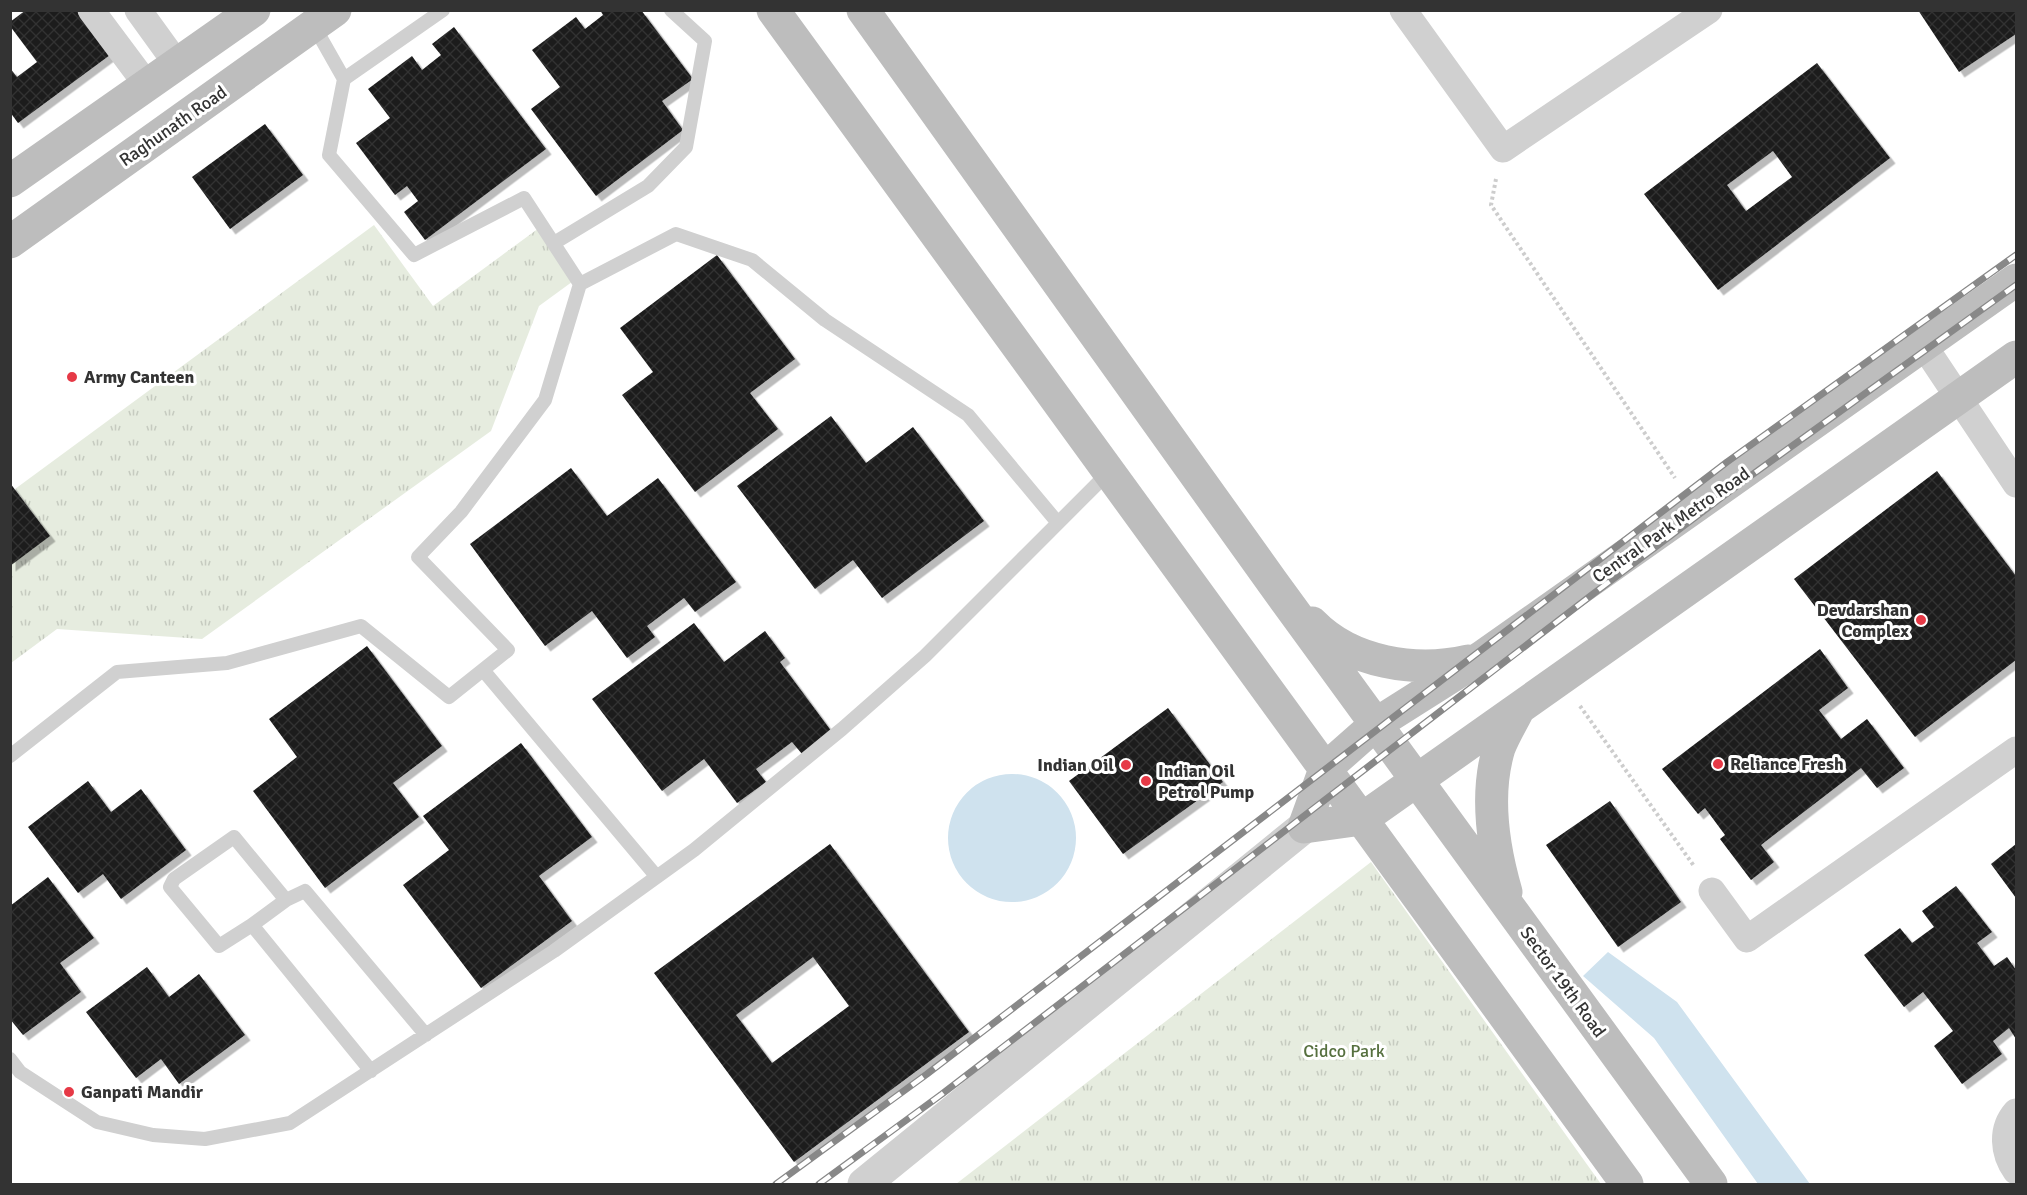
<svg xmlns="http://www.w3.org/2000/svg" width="2027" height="1195" viewBox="0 0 2027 1195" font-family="Signika,sans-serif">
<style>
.grass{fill:url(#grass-tufts)}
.water{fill:#cfe2ee}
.building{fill:url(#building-cross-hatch);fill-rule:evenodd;filter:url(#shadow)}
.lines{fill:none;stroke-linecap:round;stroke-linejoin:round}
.path{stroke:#cdcdcd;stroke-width:4;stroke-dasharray:3 3;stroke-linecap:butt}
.service{stroke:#d0d0d0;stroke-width:14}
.minor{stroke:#d0d0d0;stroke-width:27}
.tertiary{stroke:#d0d0d0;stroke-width:33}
.secondary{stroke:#bdbdbd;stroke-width:33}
.rail-casing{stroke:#888;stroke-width:7}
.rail{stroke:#fff;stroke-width:4.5;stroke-dasharray:14;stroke-linecap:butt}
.poi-dot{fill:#e63946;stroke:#fff;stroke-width:2}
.labels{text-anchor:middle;stroke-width:6;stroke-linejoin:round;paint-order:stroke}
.street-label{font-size:18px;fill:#333;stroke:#fff}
.poi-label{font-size:18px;font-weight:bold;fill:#333;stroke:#fff;text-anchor:start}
.park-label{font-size:18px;fill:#56703f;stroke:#fff}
</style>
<defs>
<pattern id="grass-tufts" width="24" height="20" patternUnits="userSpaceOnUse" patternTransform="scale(1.5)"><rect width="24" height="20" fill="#e6ecdf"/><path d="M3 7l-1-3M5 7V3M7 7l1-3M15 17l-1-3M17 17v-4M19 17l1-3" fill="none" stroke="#c6cbc0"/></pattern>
<pattern id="building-cross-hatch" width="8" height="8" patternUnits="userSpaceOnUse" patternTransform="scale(1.5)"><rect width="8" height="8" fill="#1a1a1a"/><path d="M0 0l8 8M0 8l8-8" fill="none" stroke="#333"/></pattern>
<filter id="shadow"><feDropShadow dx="5.5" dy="5.5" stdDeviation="0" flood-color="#0004"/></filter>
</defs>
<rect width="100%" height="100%" fill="#fff"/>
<path class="grass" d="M374,225L433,306L539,228L576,279L539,306L491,431L202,639L57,629L11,663L10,551L43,527L15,489Z
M1371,862L1601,1184H956Z"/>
<path class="water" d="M948 838a64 64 0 1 1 128 0a64 64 0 1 1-128 0Z
M1608,952L1677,1002L1810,1184H1758L1654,1038L1583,976Z"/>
<path class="building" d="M26,10H84L114,52L18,123L10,112V68L17,77L37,62L10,26V22Z
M600,10H641L693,79L662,101L683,130L596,196L531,109L560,87L532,50L576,17L585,29L603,15Z
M1918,10H2016V34L1959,72Z
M454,27L546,149L425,240L404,212L418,201L407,186L395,195L356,143L390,118L368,89L412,56L422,70L441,55L432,44Z
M1817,63L1890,158L1718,290L1644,194ZM1773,151L1792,177L1746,211L1727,185Z
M265,124L303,175L230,229L192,177Z
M717,255L795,359L750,393L778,429L695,492L622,395L653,372L620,328Z
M831,416L866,463L913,427L984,521L882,598L853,560L815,589L737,486Z
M571,468L607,516L658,478L736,582L695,612L684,598L647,626L655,637L627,658L592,611L545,646L470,544Z
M1937,471L2016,576V660L1915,737L1794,579Z
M10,483L50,536L10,566Z
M694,623L724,662L765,631L785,658L780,662L832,732L802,754L792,742L756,769L766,782L737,803L704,759L662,791L592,699Z
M367,646L442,746L393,783L419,817L325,888L253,791L297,757L269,719Z
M1820,649L1848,688L1819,710L1841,739L1867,719L1904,768L1877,788L1861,768L1761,845L1774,862L1751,880L1720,839L1725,835L1705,808L1698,814L1662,769Z
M1168,708L1223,782L1123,854L1069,781Z
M521,743L592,837L539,876L572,921L481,988L403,885L449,850L423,816Z
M88,781L111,812L141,789L186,850L121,899L103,874L78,893L28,827Z
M1610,801L1681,902L1618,947L1546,845Z
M830,844L969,1032L794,1162L654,973ZM813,957L849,1006L772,1063L736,1015Z
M2016,844V898L1991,864Z
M48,877L94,938L60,963L81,992L23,1035L10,1019V906Z
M1956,886L1992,932L1977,943L1994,966L2007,957L2016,970V1039L2009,1028L1993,1041L2002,1054L1962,1084L1934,1046L1953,1031L1923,992L1904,1007L1864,955L1900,928L1912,943L1934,927L1922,911Z
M147,967L169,997L199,974L245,1035L179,1084L161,1059L136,1078L86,1012Z"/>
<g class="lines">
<path class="path" d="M1496,179L1491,205L1675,478
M1580,706L1694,866"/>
<path class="service" d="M314,26L344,79L329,155L414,255L524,198L580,284L676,234L752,260L825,320L968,415L1058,523
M344,79L443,10
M554,243L648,186L686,147L705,41L671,10
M483,670L657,877
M10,756L117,672L227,663L361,626L449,697L508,650L418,557L461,512L545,400L580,284
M252,925L219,946L170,887L174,879L234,837L286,900
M10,1059L20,1072L97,1122L153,1135L205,1139L290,1123L554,951L694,850L842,729L925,656L1109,472
M371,1071L252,925L286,900L305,891L426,1035"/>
<path class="minor" d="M91,10L147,85
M138,10L177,64
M1403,10L1503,149L1709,10
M1924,346L2016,484
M1712,891L1747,939L2016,750
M2016,1112C2001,1129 2003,1153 2016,1171"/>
<path class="tertiary" d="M864,1184L1304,827"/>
<path class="secondary" d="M773,10L1627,1184
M863,10L1273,583L1711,1184
M10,181L254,10
M10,242L335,10
M2016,280L1482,657L1376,724L1325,769L1304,827L1362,819L2016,357
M1312,623C1351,663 1416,673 1468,661
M1506,892C1493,847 1485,794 1499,748C1504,735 1512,722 1518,710"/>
<g class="rail-casing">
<path id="rail" d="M776,1184L927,1074L1727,462L2016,255
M819,1184L942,1094L1593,594L1742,482L2016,285"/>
</g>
<use href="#rail" class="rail"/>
</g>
<g class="poi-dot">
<circle cx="72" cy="377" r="6"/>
<circle cx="1921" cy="620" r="6"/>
<circle cx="1718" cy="764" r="6"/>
<circle cx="1126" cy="765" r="6"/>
<circle cx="1146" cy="781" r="6"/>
<circle cx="69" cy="1092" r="6"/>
</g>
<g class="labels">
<g class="street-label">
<text transform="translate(173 126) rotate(-35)" y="6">Raghunath Road</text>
<text transform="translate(1671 525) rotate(-35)" y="6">Central Park Metro Road</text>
<text transform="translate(1563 982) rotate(54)" y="6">Sector 19th Road</text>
</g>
<g class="poi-label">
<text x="84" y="383">Army Canteen</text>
<text x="1909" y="616" text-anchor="end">Devdarshan<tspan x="1909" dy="21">Complex</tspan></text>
<text x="1730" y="770">Reliance Fresh</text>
<text x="1114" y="771" text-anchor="end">Indian Oil</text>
<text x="1158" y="777">Indian Oil<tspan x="1158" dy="21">Petrol Pump</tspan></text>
<text x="81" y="1098">Ganpati Mandir</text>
</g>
<g class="park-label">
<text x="1344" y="1057">Cidco Park</text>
</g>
</g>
<rect width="2027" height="1195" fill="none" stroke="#333333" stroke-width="24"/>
</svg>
